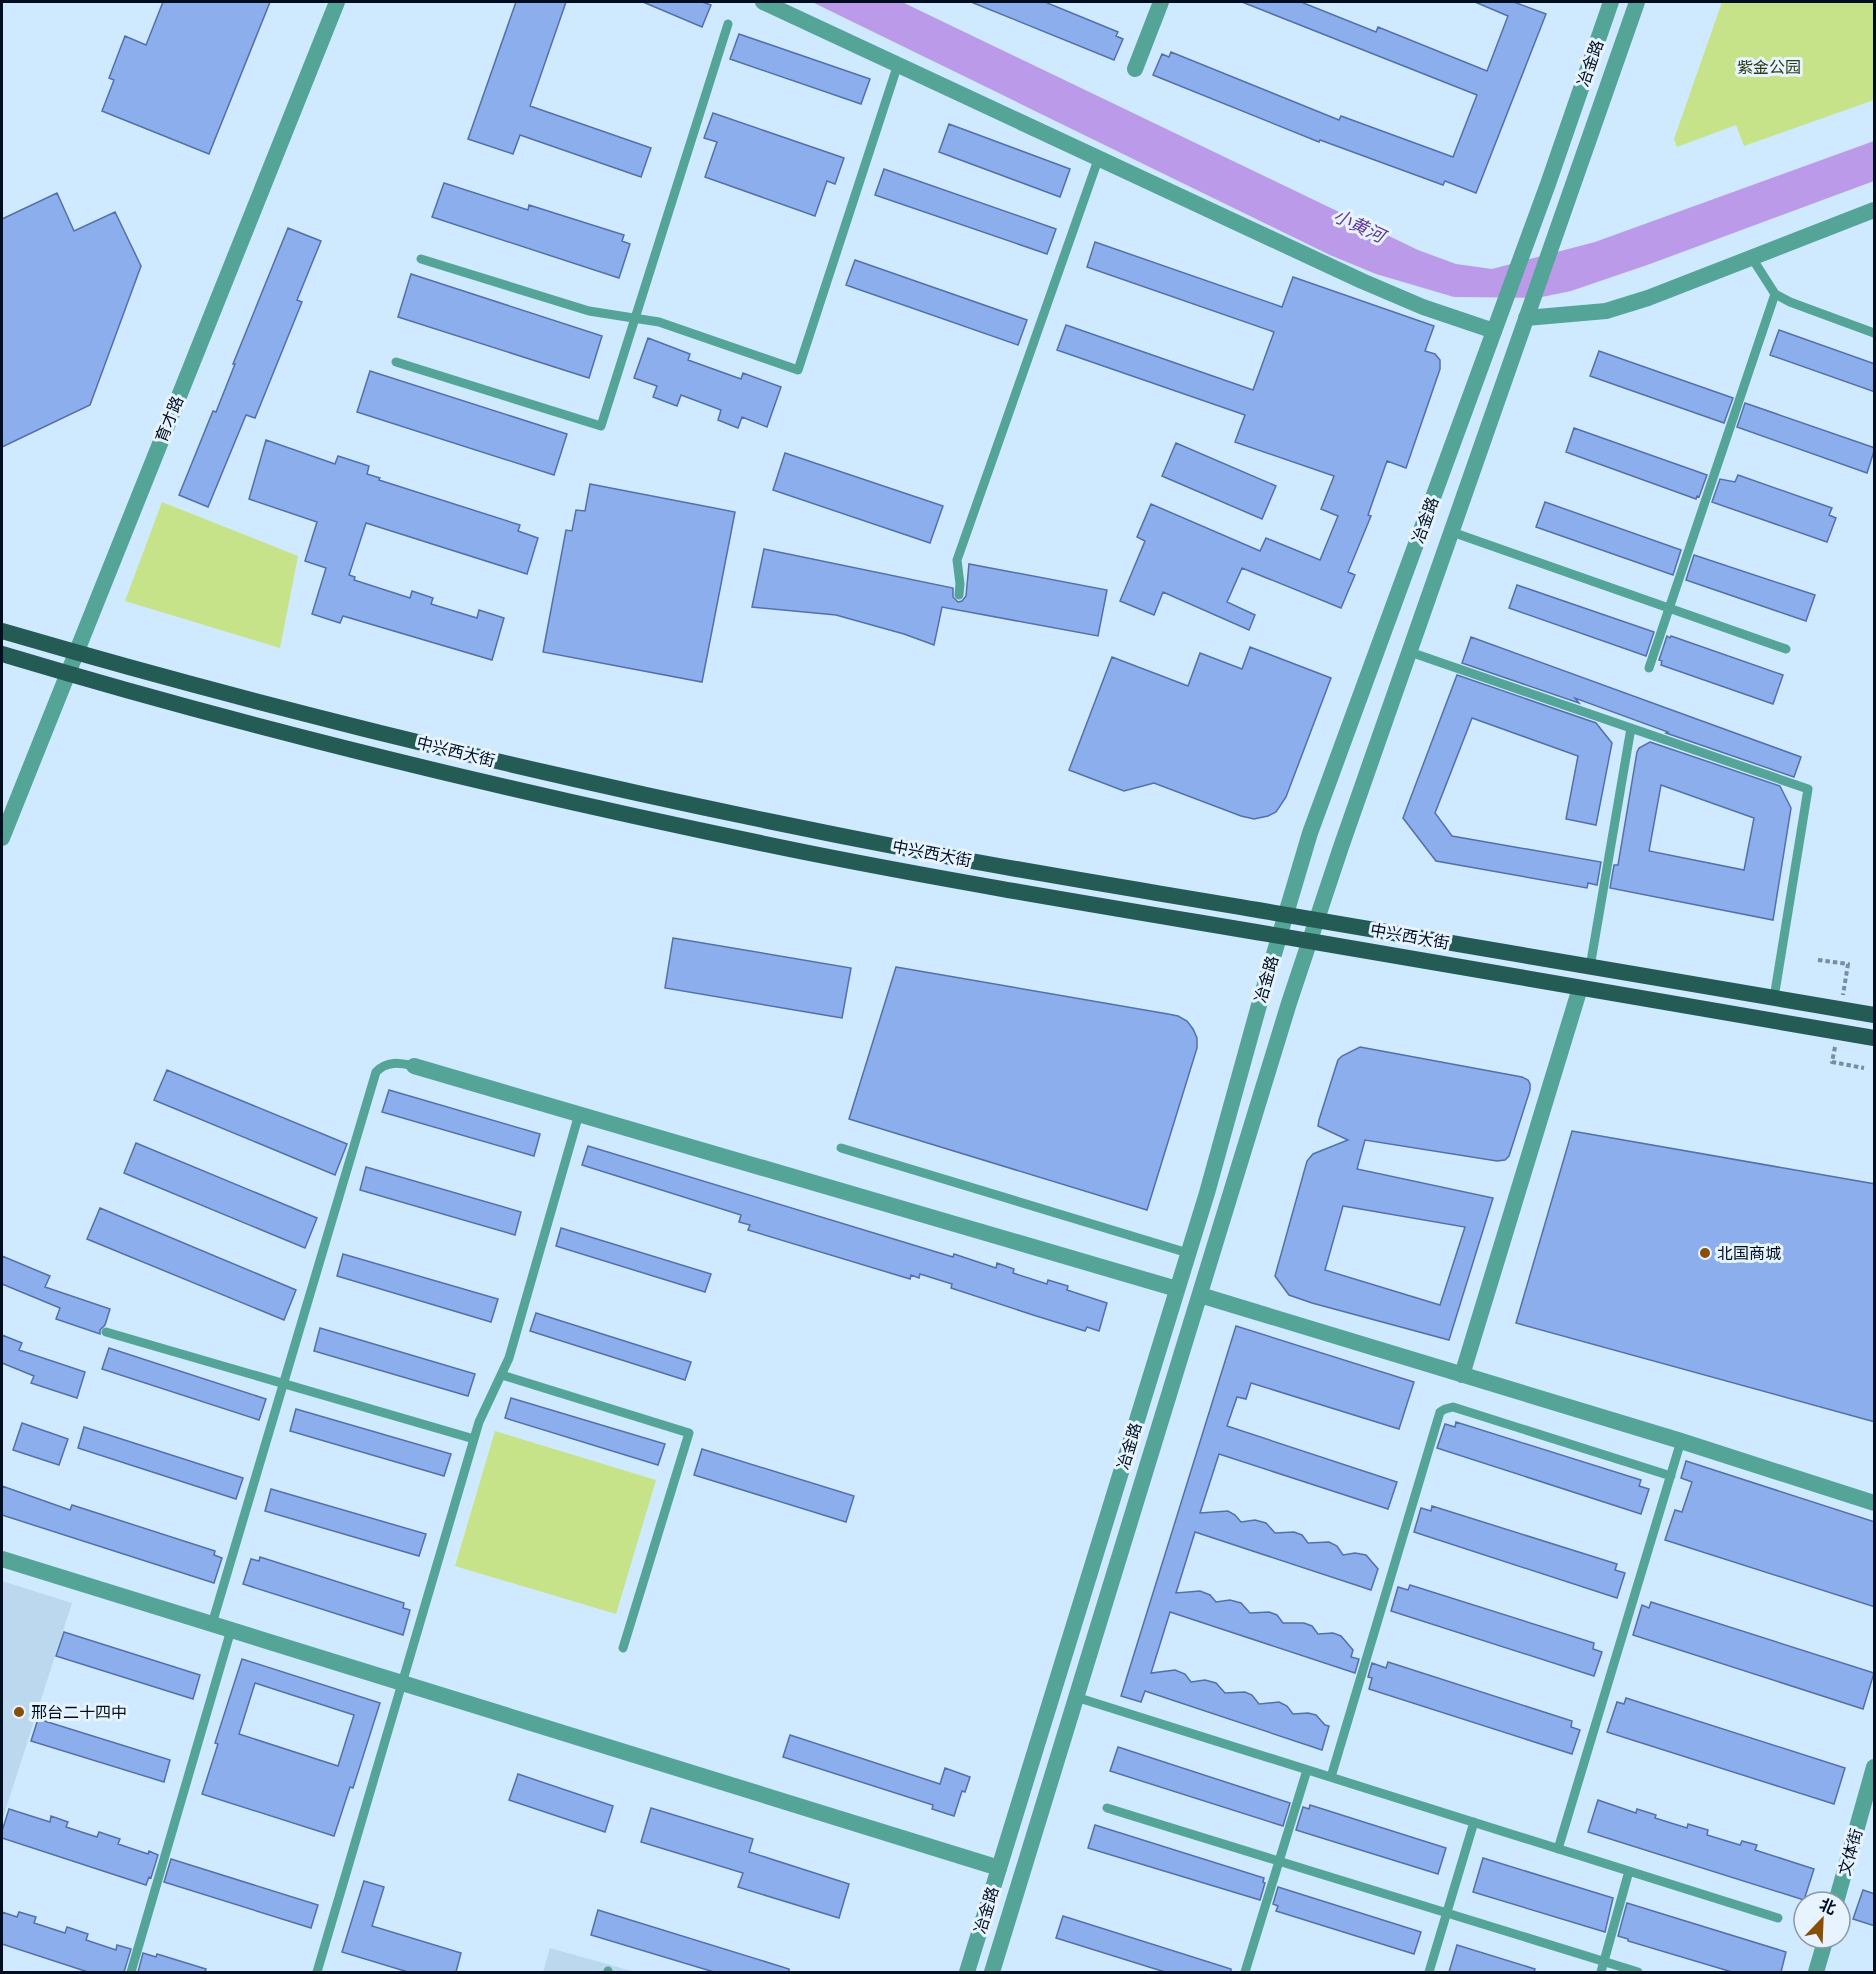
<svg xmlns="http://www.w3.org/2000/svg" width="1876" height="1974" viewBox="0 0 1876 1974" font-family="'DM Sans','Noto Sans SC',sans-serif">
<style>
.built{fill:#bcd8ef}
.green{fill:#c7e38a}
.water{fill:#bc9aea}
.building{fill:#8daeed;stroke:#5270ab;stroke-width:1.5;fill-rule:evenodd}
.lines{fill:none;stroke-linecap:round;stroke-linejoin:round}
.path{stroke:#788da1;stroke-width:4;stroke-dasharray:4.5 3;stroke-linecap:butt}
.service{stroke:#55a498;stroke-width:9}
.minor{stroke:#55a498;stroke-width:16}
.tertiary{stroke:#55a498;stroke-width:16}
.primary{stroke:#245c55;stroke-width:16}
.poi-dot{fill:#894f06;stroke:#e7f4ff;stroke-width:2}
.labels{text-anchor:middle;stroke-width:6;stroke-linejoin:round;paint-order:stroke}
.street-label{font-size:16px;fill:#000e20;stroke:#e7f4ff}
.park-label{font-size:16px;fill:#2f3a15;stroke:#e7f4ff}
.poi-label{font-size:16px;fill:#000e20;stroke:#e7f4ff;text-anchor:start}
.water-label{font-size:18px;font-style:italic;fill:#633692;stroke:#e7f4ff}
</style>
<rect width="100%" height="100%" fill="#cfe9fe"/>
<path class="built" d="M2,1581L72,1603L2,1821Z
M550,1948L635,1972H543Z"/>
<path class="green" d="M1722,2H1874V100L1744,146L1736,125L1677,147L1674,139Z
M162,502L298,556L280,648L125,601Z
M495,1431L656,1480L616,1614L455,1566Z"/>
<path class="water" d="M812,2H902L1418,250L1456,264L1492,269L1595,242L1874,141V181L1650,264L1571,291L1537,298L1454,297L1376,274L1330,255Z"/>
<path class="building" d="M163,2H270L209,154L102,111L114,80L109,78L125,36L146,45Z
M516,2H566L530,106L651,148L641,177L520,135L513,154L468,139Z
M643,2H702L711,5L702,27Z
M971,2H1045L1118,32L1116,36L1123,39L1114,60Z
M1242,2H1301L1376,32L1378,27L1487,71L1508,16L1475,2H1514L1546,14L1476,193L1445,181L1443,185L1320,140L1319,142L1153,75L1162,54L1169,57L1171,52L1339,120L1341,116L1453,157L1477,95Z
M739,34L870,79L861,104L730,59Z
M713,113L844,158L835,184L827,181L815,216L705,177L717,142L704,138Z
M949,124L1070,169L1060,197L939,152Z
M884,169L1056,229L1047,254L875,195Z
M444,183L528,210L529,205L624,235L622,241L630,244L619,278L432,217Z
M57,193L74,231L115,212L141,266L90,405L2,447V219Z
M288,228L321,241L297,300L302,302L255,418L246,415L208,507L179,495L213,411L216,412L235,364H233Z
M1095,242L1282,307L1293,277L1434,326L1425,351L1435,354L1440,360V369L1406,468L1387,461L1368,515L1371,516L1348,572L1355,575L1341,608L1242,568L1227,602L1255,615L1249,630L1163,592L1154,615L1120,601L1145,541L1137,537L1151,504L1260,551L1266,538L1320,560L1338,516L1321,509L1334,476L1235,442L1245,415L1057,350L1066,325L1253,390L1274,332L1087,267Z
M855,260L1027,320L1018,345L846,285Z
M411,274L602,336L589,378L398,317Z
M1779,330L1875,364V392L1770,355Z
M648,338L690,354L688,360L741,379L743,373L781,387L767,427L742,417L738,428L718,420L721,410L681,395L677,406L653,397L657,386L634,378Z
M1599,351L1733,398L1724,423L1590,376Z
M370,371L567,434L554,475L357,412Z
M1745,403L1875,448L1867,473L1737,427Z
M1574,428L1707,475L1699,497L1697,496L1696,499L1566,452Z
M266,440L335,464L338,456L369,466L367,474L380,478L379,480L520,525L518,531L538,538L527,574L366,523L349,575L355,577L354,580L410,598L412,591L433,598L431,604L477,618L479,610L504,618L492,660L343,616L340,623L312,614L326,568L305,561L317,522L249,499Z
M1176,443L1276,486L1262,519L1162,476Z
M785,453L943,506L930,543L773,490Z
M1738,475L1832,508L1829,515L1836,518L1827,542L1712,502L1720,479L1735,482Z
M590,484L735,512L702,682L543,652L566,530L572,531L576,510L585,511Z
M1545,502L1681,550L1673,575L1536,527Z
M764,549L953,588V597L958,602L962,601L966,596L969,564L1107,590L1098,636L942,607L934,645L904,634L836,615L752,607Z
M1694,555L1815,595L1806,621L1686,580Z
M1517,585L1654,632L1646,656L1509,608Z
M1667,636L1670,638L1671,636L1783,675L1773,704L1661,665L1662,661L1659,660Z
M1471,637L1801,757L1794,777L1666,733L1668,732L1575,698L1579,703L1462,663Z
M1250,647L1331,678L1286,797L1276,812L1268,816L1254,819L1241,816L1154,783L1124,791L1069,770L1112,657L1188,686L1200,653L1242,669Z
M1457,675L1596,723L1612,743L1596,825L1566,819L1578,756L1472,718L1435,813L1452,836L1601,862L1597,885L1588,883L1587,888L1436,861L1403,818Z
M1650,742L1780,786L1791,808L1773,920L1610,888L1614,865H1618L1637,752L1639,748ZM1661,785L1754,818L1744,870L1649,851Z
M673,938L851,968L842,1018L665,988Z
M896,967L1168,1014L1178,1016L1187,1021L1193,1029L1197,1038V1048L1147,1210L849,1119Z
M1360,1047L1522,1077L1528,1080L1530,1084V1090L1509,1156L1505,1160L1497,1161L1365,1140L1357,1169L1493,1198L1449,1340L1312,1303L1289,1295L1275,1276L1307,1161L1313,1154L1348,1140L1318,1126L1319,1120L1338,1060L1342,1056ZM1343,1206L1465,1227L1440,1305L1325,1270Z
M167,1070L347,1144L335,1175L154,1100Z
M389,1090L540,1134L534,1156L382,1112Z
M1572,1131L1875,1184V1422L1516,1323Z
M136,1143L317,1218L305,1248L124,1173Z
M588,1146L953,1257L954,1254L996,1268L997,1263L1014,1269L1013,1273L1047,1284L1048,1280L1068,1286L1067,1290L1107,1303L1099,1331L1087,1327L1085,1331L1033,1315L951,1288L952,1284L920,1274L919,1278L911,1275L910,1279L748,1230L750,1225L739,1222L741,1215L582,1165Z
M366,1167L521,1212L515,1235L360,1190Z
M100,1208L296,1290L284,1320L87,1239Z
M561,1228L711,1274L705,1292L556,1246Z
M343,1254L498,1299L491,1322L337,1276Z
M2,1256L50,1276L45,1287L110,1309L105,1325L100,1330V1334L56,1319L60,1308L2,1284Z
M536,1313L691,1362L685,1380L530,1331Z
M1236,1326L1414,1382L1399,1429L1251,1383L1246,1399L1237,1397L1227,1426L1397,1482L1388,1509L1219,1454L1200,1513L1228,1511L1235,1515L1241,1522L1255,1520L1266,1523L1275,1533L1294,1532L1302,1535L1308,1543L1329,1542L1337,1546L1343,1555L1355,1553L1366,1555L1378,1569L1371,1590L1195,1532L1176,1593L1200,1591L1210,1595L1216,1602L1230,1600L1241,1603L1250,1613L1269,1612L1277,1615L1283,1623H1304L1312,1626L1318,1634L1333,1633L1341,1636L1353,1650L1351,1657L1359,1659L1355,1673L1170,1612L1151,1673L1175,1670L1185,1674L1191,1682L1205,1680L1216,1683L1225,1693L1245,1692L1252,1695L1259,1704L1279,1702L1287,1706L1293,1714L1308,1713L1316,1715L1325,1725L1329,1726L1322,1750L1145,1691L1141,1702L1121,1696Z
M320,1328L475,1374L468,1396L314,1351Z
M2,1335L22,1343L19,1350L85,1372L77,1398L31,1383L34,1376L2,1363Z
M109,1348L266,1399L259,1420L102,1369Z
M511,1398L665,1444L658,1465L505,1418Z
M296,1409L451,1454L444,1476L290,1431Z
M1456,1422L1641,1480L1639,1486L1649,1489L1641,1514L1437,1448L1445,1424L1455,1427Z
M22,1423L68,1439L59,1465L13,1450Z
M84,1427L243,1478L236,1499L78,1448Z
M702,1449L854,1496L846,1522L694,1475Z
M1686,1461L1875,1522V1607L1665,1540L1675,1510L1682,1512L1692,1482L1681,1478Z
M2,1486L70,1510L72,1505L215,1551L214,1555L222,1558L214,1583L2,1515Z
M271,1489L426,1534L419,1556L265,1511Z
M1432,1506L1617,1564L1615,1570L1625,1573L1617,1598L1414,1532L1421,1508L1431,1511Z
M260,1557L404,1603L403,1608L410,1610L403,1635L243,1584L251,1559L259,1561Z
M1410,1585L1594,1643L1593,1649L1602,1652L1594,1676L1391,1611L1398,1587L1408,1590Z
M1651,1602L1874,1673L1863,1709L1633,1635L1642,1605L1649,1608Z
M64,1632L200,1675L193,1699L56,1656Z
M242,1659L380,1703L353,1788L350,1787L334,1836L202,1794L218,1744L215,1743ZM255,1683L354,1715L338,1766L239,1734Z
M1388,1662L1572,1721L1571,1727L1580,1730L1572,1754L1369,1689L1372,1678L1368,1677L1372,1663L1386,1668Z
M1626,1698L1845,1768L1834,1804L1607,1732L1617,1702L1624,1704Z
M38,1719L170,1760L164,1782L31,1741Z
M790,1735L940,1784L945,1768L970,1777L965,1792L962,1791L954,1816L932,1809L933,1805L783,1757Z
M1118,1747L1290,1803L1283,1826L1110,1771Z
M518,1774L613,1806L605,1832L509,1800Z
M1598,1800L1636,1813L1637,1809L1656,1815L1655,1818L1687,1828L1688,1824L1708,1830L1707,1835L1740,1845L1742,1841L1757,1845L1755,1850L1814,1869L1804,1900L1588,1832Z
M1310,1805L1446,1848L1438,1874L1296,1830L1303,1807L1309,1809Z
M651,1808L753,1839L749,1852L849,1884L839,1918L738,1887L743,1873L641,1842Z
M9,1809L50,1822L51,1816L68,1822L66,1827L97,1837L99,1832L120,1839L118,1844L148,1854L149,1851L158,1855L151,1878L149,1877L146,1885L2,1838V1831Z
M1095,1825L1264,1878L1263,1882L1265,1883L1260,1900L1088,1848Z
M1483,1858L1613,1898L1605,1932L1473,1892Z
M171,1859L318,1905L311,1928L164,1882Z
M364,1881L384,1887L372,1926L461,1953L456,1972H408L342,1952Z
M1278,1887L1421,1932L1414,1954L1276,1911L1278,1906L1273,1904Z
M1863,1890L1875,1894V1926L1853,1919Z
M1627,1903L1786,1952L1781,1972H1732L1628,1941V1939L1618,1936Z
M598,1910L789,1969V1972H714L591,1935Z
M2,1912L17,1917L19,1912L36,1917L34,1923L65,1933L67,1927L88,1934L86,1940L116,1950L117,1945L131,1949L124,1972H88L2,1944Z
M1063,1916L1231,1969V1972H1165L1056,1938Z
M1457,1945L1535,1969L1534,1972H1449Z
M143,1953L156,1957L157,1954L206,1969L205,1972H138Z"/>
<g class="lines">
<path class="path" d="M1818,960L1848,964L1843,995
M1835,1047L1832,1062L1864,1068"/>
<path class="service" d="M1752,258L1775,294L1790,302L1874,333
M421,259L589,311L659,322L798,370L898,64
M396,362L601,426L728,24
M1452,532L1786,649
M959,595L960,584L957,560L1099,157
M1410,652L1808,789L1774,998
M1649,668L1775,294
M1590,967L1631,728
M841,1148L1188,1253
M106,1332L474,1439
M502,1375L689,1433L623,1648
M212,1624L376,1072C387,1060 400,1063 414,1066
M1076,1697L1778,1918
M1331,1777L1440,1412L1445,1409L1453,1407L1671,1476
M1107,1808L1638,1972
M1558,1849L1681,1441
M131,1972L231,1630
M317,1972L479,1422L509,1358L579,1114
M608,1972V1971
M1245,1972L1307,1770
M1429,1972L1474,1822
M1601,1972L1629,1871"/>
<path class="minor" d="M763,2L1362,281L1423,307L1494,331
M1135,69L1161,2
M1526,318L1606,311L1648,298L1874,210
M414,1066L1177,1289
M1200,1295L1681,1441L1874,1503
M1462,1375L1580,988
M2,1559L999,1868
M1836,1902L1874,1767
M1816,1972L1826,1938"/>
<path class="tertiary" d="M2,838L337,2
M967,1972L1207,1193L1261,998L1310,833L1548,184L1611,2
M992,1972L1289,1003L1341,847L1637,2"/>
<path class="primary" d="M2,631C300,718 603,790 908,849C1024,872 1141,890 1258,910C1464,944 1669,980 1874,1015
M2,654C265,733 534,797 804,852C974,886 1145,913 1315,942C1502,974 1688,1006 1874,1038"/>
</g>
<g class="poi-dot">
<circle cx="1705" cy="1253" r="6"/>
<circle cx="19" cy="1712" r="6"/>
</g>
<g class="labels">
<g class="street-label">
<text transform="translate(1590 63) rotate(-71)" y="6">冶金路</text>
<text transform="translate(169 419) rotate(-68)" y="6">育才路</text>
<text transform="translate(1425 520) rotate(-70)" y="6">冶金路</text>
<text transform="translate(456 751) rotate(14)" y="6">中兴西大街</text>
<text transform="translate(932 853) rotate(11)" y="6">中兴西大街</text>
<text transform="translate(1410 936) rotate(10)" y="6">中兴西大街</text>
<text transform="translate(1266 979) rotate(-74)" y="6">冶金路</text>
<text transform="translate(1129 1446) rotate(-73)" y="6">冶金路</text>
<text transform="translate(1850 1852) rotate(-74)" y="6">文体街</text>
<text transform="translate(986 1910) rotate(-73)" y="6">冶金路</text>
</g>
<g class="park-label">
<text x="1769" y="73">紫金公园</text>
</g>
<g class="poi-label">
<text x="1717" y="1259">北国商城</text>
<text x="31" y="1718">邢台二十四中</text>
</g>
<g class="water-label">
<text transform="translate(1359 226) rotate(25)" y="6">小黄河</text>
</g>
</g>
<rect width="1876" height="1974" fill="none" stroke="#000e20" stroke-width="6"/>
<g transform="translate(1822 1920) rotate(23)"><circle r="28" fill="#e7f4ff" stroke="#8b98a6" stroke-width="1.5"/>
<path d="M0-4.5L10 22L0 15L-10 22Z" fill="#894f06"/>
<text y="-9" font-size="16" font-weight="bold" text-anchor="middle" fill="#000e20">北</text>
</g>
</svg>
